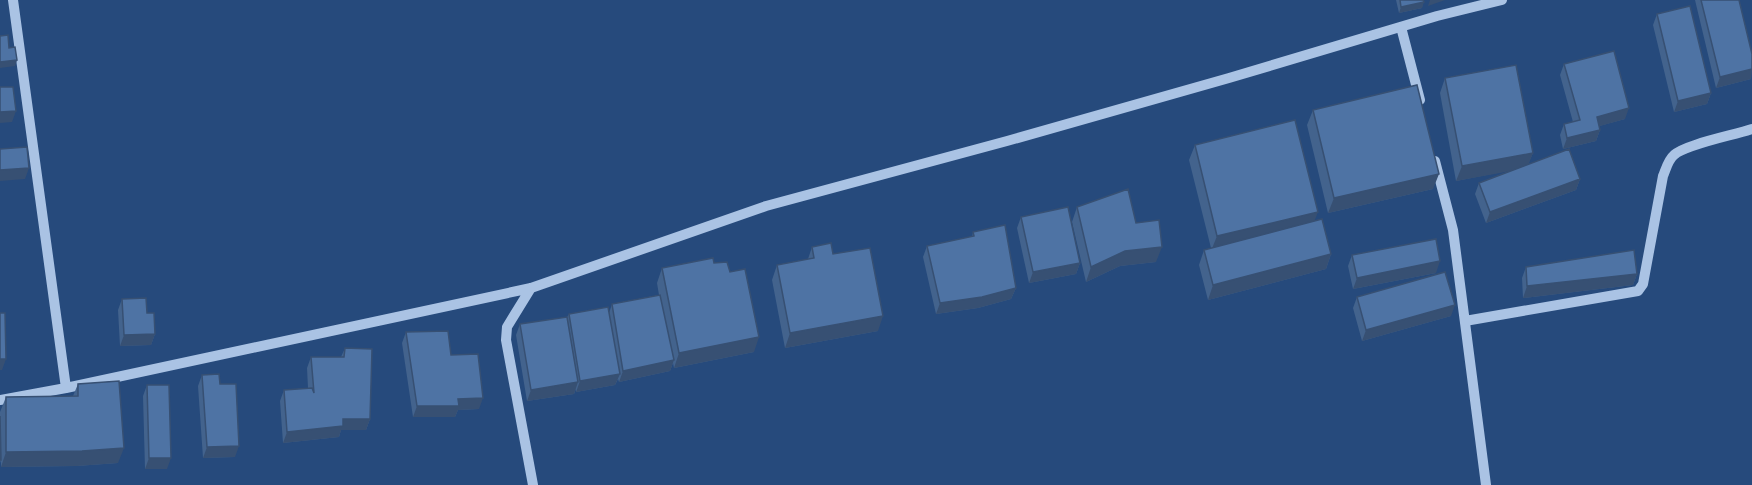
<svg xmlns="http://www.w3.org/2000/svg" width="1752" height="485" viewBox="0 0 1752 485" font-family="Ubuntu,sans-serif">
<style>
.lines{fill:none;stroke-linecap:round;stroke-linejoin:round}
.minor{stroke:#aac3e4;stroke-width:10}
.wall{fill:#43638d}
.shaded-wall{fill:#375073}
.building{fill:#4e73a4;stroke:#375073;stroke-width:1.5}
</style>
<rect width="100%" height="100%" fill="#264a7c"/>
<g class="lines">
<path class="minor" d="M13,0L66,388
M1401,27L1420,100
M1435,161L1453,230L1486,485
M531,288L507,327L506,340L533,485
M1465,321L1638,291L1643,284L1663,176C1666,169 1668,160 1674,155C1686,144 1735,135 1752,129
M0,400L66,388L531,288L766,206L1007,141L1229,78L1437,16L1502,0"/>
</g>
<path class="wall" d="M1396,0H1423L1422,8L1399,13Z
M1695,0H1739L1752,54L1751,79L1716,88Z
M1657,14L1711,93L1707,104L1674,112L1653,25Z
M1564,64L1625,119L1599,126L1600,130L1596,141L1563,149L1560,135L1564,124L1573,122L1560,75Z
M1445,78L1533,153L1528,164L1580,179L1576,190L1486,223L1475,194L1479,183L1512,170L1456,181L1440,93Z
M1313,110L1433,189L1328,213L1307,125Z
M1195,145L1314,221L1331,254L1326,269L1208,300L1199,265L1204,250L1211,248L1189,160Z
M1077,207L1136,223L1156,262L1120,266L1086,282L1072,222Z
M1021,217L1080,263L1076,274L1029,283L1017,228Z
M973,232L1016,288L1011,299L978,308L936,314L923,257L927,246L972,237Z
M812,247L833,254L878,331L785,348L772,280L777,265L808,259Z
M1352,255L1436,273L1353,289L1348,266Z
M714,263L754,352L674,368L673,363L670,371L619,382L618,379L615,385L576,392V389L574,394L527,401L516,335L520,324L567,317L569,314L609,313L612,304L659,295L657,283L662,268Z
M1526,267L1637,274L1633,285L1523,298L1522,278Z
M1357,297L1451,316L1362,341L1353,308Z
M122,299L147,313L155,334L151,345L120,346L118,310Z
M406,332L451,355L479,409L458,410L455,417H413L402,343Z
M345,348L370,419L366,430H341L339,437L283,443L280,401L284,390L308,388L307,368L311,357H341Z
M202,375L220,384L235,457L203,458L198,386Z
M78,384L118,463L77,466L1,467V460L0,463V412L6,397L73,396Z
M147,385L167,469H145L143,396Z"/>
<path class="shaded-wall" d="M1430,0H1445L1428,6Z
M1424,2L1422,8L1399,13L1401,7Z
M17,60L15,66L0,68V62Z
M1752,69L1751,79L1716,88L1720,77Z
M1711,93L1707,104L1674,112L1678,101Z
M1629,108L1625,119L1593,128L1597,117Z
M16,111L12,122L0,123V112Z
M1600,130L1596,141L1563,149L1567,138Z
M1533,153L1527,168L1456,181L1462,166Z
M29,168L25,179L0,181V170Z
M1439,174L1433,189L1328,213L1334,198Z
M1580,179L1576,190L1486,223L1490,212Z
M1318,212L1312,227L1211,251L1217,236Z
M1162,247L1156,262L1120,266L1086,282L1091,267L1125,251Z
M1331,254L1326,269L1208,300L1213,285Z
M1440,261L1436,273L1353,289L1357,278Z
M1080,263L1076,274L1029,283L1033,272Z
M1637,274L1633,285L1523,298L1527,286Z
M1016,288L1011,299L978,308L936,314L940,303Z
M1455,305L1451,316L1362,341L1366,330Z
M883,316L878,331L785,348L790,333Z
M155,334L151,345L120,346L124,335Z
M759,337L754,352L674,368L679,353Z
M0,359H6L2,370H0Z
M674,360L670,371L619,382L623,371Z
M620,374L615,385L576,392L580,381Z
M578,382L574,394L527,401L531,390Z
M483,398L479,409L458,410L455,417H413L417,406L458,399Z
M343,419H370L366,430H341L339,437L283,443L287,432Z
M239,446L235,457L203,458L207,447Z
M124,448L118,463L77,466L1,467L6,452Z
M149,458H171L167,469H145Z"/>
<path class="building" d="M1400,0H1423L1424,2L1401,7Z
M1701,0H1739L1752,54V69L1720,77Z
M1690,6L1711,93L1678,101L1657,14Z
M8,35L9,48L15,47L17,60L0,62V36Z
M1614,51L1629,108L1597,117L1600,130L1567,138L1564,124L1580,120L1564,64Z
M1516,65L1533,153L1462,166L1445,78Z
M1417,85L1439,174L1334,198L1313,110Z
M0,87H13L16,111L0,112Z
M1295,120L1318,212L1217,236L1195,145Z
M27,147L29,168L0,170V149Z
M1569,149L1580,179L1490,212L1479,183Z
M1128,189L1136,223L1159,220L1162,247L1125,251L1091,267L1077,207Z
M1068,207L1080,263L1033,272L1021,217Z
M1322,219L1331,254L1213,285L1204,250Z
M1005,225L1016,288L982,297L940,303L927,246L974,236L973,232Z
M1436,239L1440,261L1357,278L1352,255Z
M831,243L833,254L870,248L883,316L790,333L777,265L814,258L812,247Z
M1634,250L1637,274L1527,286L1526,267Z
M713,258L714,263L727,262L730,272L745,269L759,337L679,353L662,268Z
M1445,272L1455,305L1366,330L1357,297Z
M660,295L674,360L623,371L612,304Z
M146,298L147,313H154L155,334L124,335L122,299Z
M608,307L620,374L580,381L569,314Z
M0,313H5L6,359H0Z
M567,317L578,382L531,390L520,324Z
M448,331L451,355L478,354L483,398L458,399L459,406H417L406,332Z
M345,348L372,349L370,419H343V426L287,432L284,390L312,388L314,393L311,357H344Z
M219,374L220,384H236L239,446L207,447L202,375Z
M119,381L124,448L82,451L6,452V397L78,396V384Z
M147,385H169L171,458H149Z
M0,416L1,460H0Z"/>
</svg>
